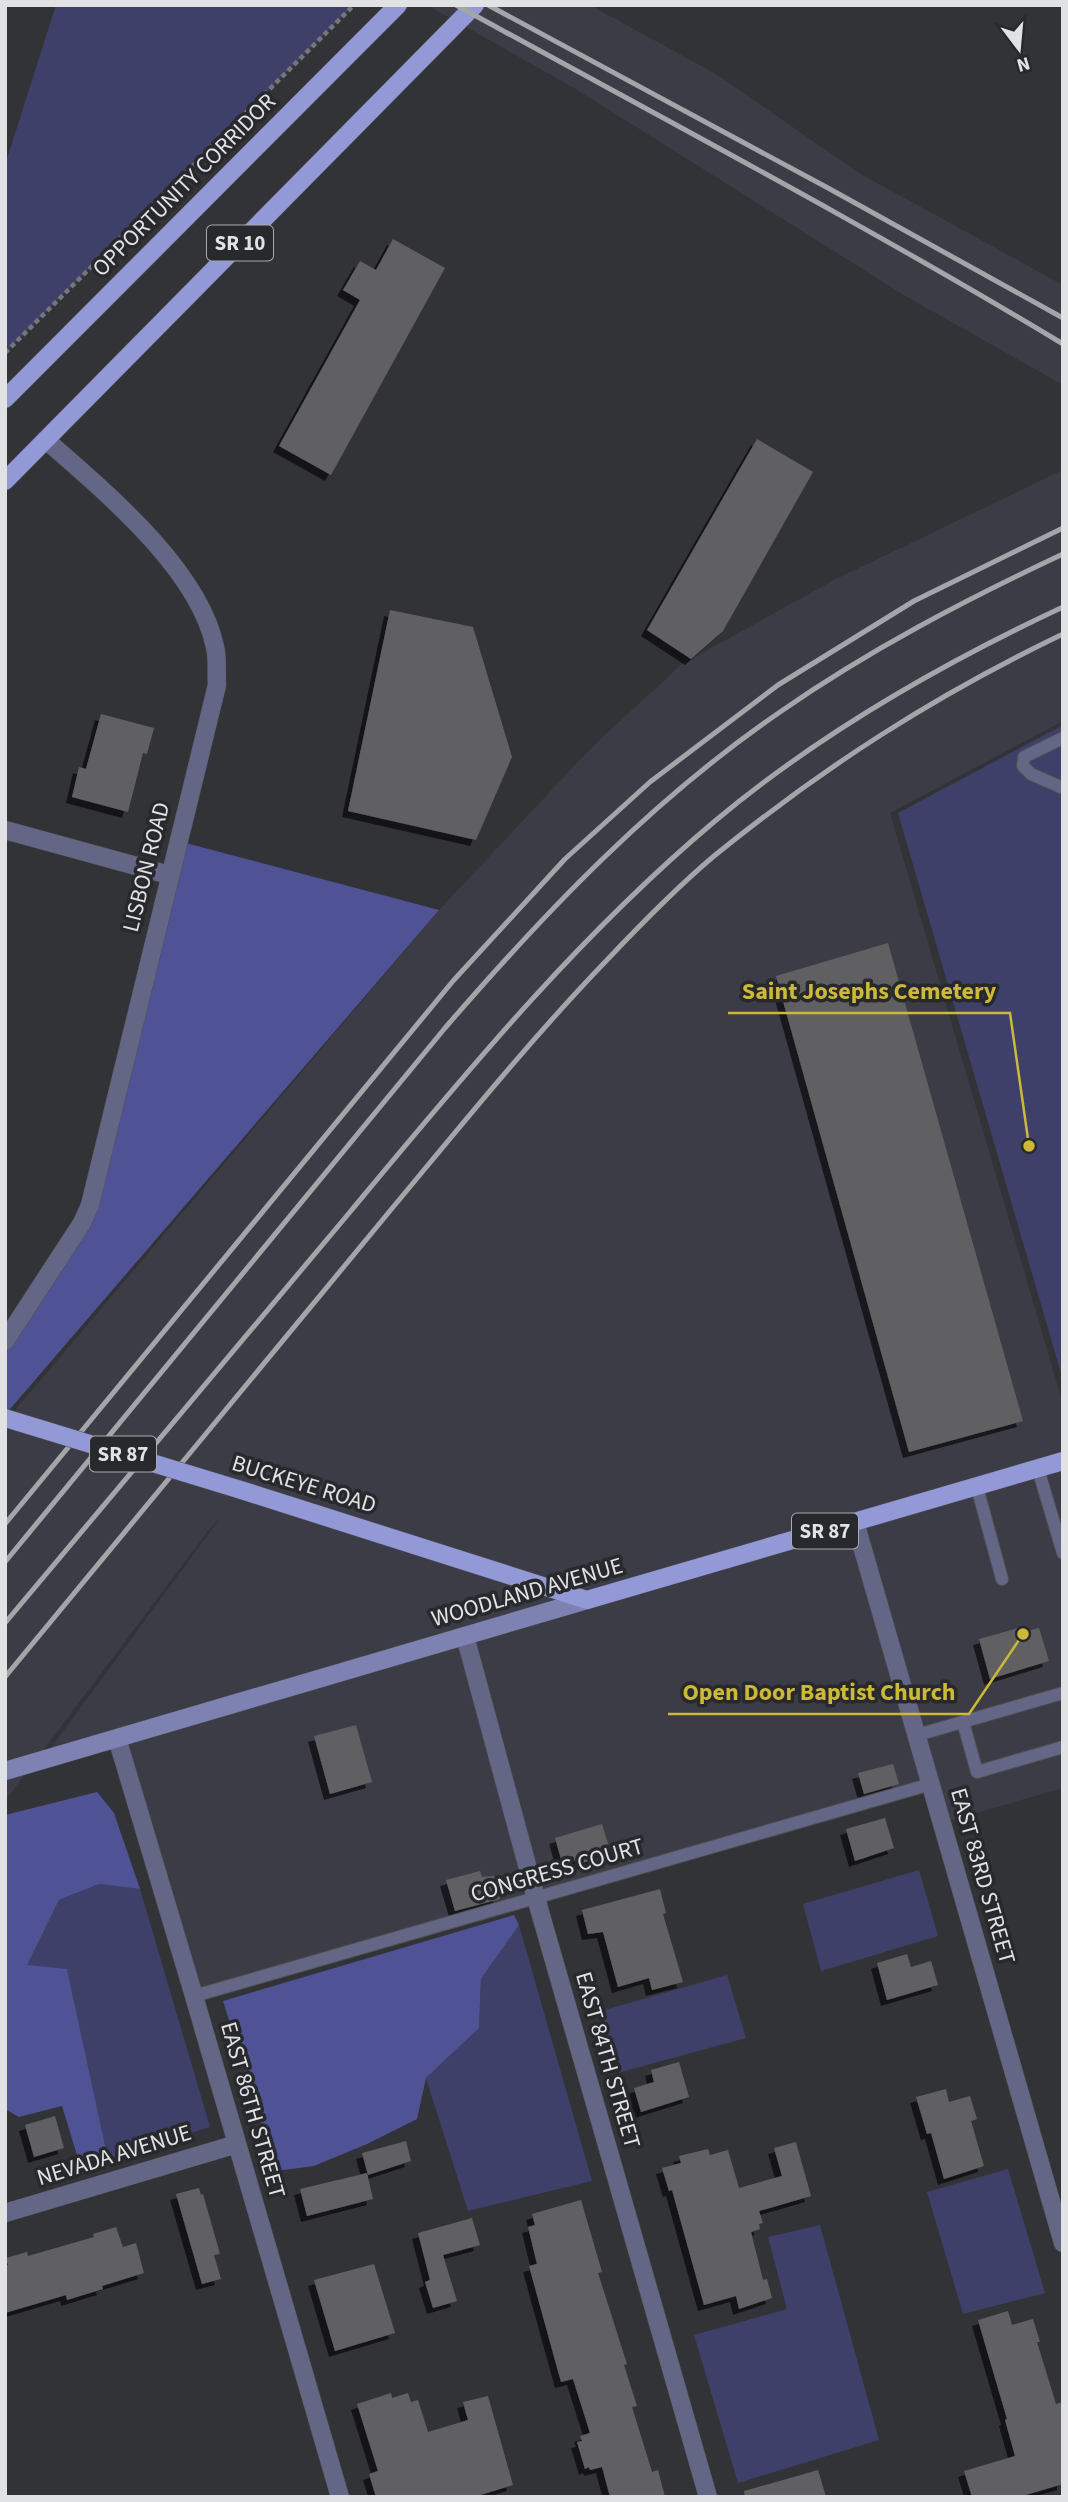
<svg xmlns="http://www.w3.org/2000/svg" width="1068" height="2502" font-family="'Source Sans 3',sans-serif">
  <defs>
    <filter id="shadow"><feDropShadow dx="-6" dy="6" stdDeviation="0" flood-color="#0009"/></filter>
  </defs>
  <rect width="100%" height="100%" fill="#323336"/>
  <g fill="#3b3c46">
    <path d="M 427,5 L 590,5 L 716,74 L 859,173 L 1063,285 L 1063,385 L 907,297 L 574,88 Z"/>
    <path d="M 1063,470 L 1063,721 L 890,813 L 1063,1404 L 1063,1788 L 942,1823 L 931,1785 L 194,1996 L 117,1739 L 42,1760 L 221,1517 L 208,1531 L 5,1801 L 5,1422 L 439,910 L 593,746 L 682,664 L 834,580 Z"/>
  </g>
  <g fill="#3e406a">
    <path d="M 56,5 L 354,5 L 5,353 L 5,165 Z"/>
    <path d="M 1063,725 L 1063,1380 L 898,813 Z"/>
    <path d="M 919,1870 L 938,1936 L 821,1971 L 803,1904 Z"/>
    <path d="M 99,1884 L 140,1889 L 210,2127 L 108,2159 L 67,1969 L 26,1966 L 59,1900 Z"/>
    <path d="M 519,1925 L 592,2181 L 468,2211 L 426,2078 L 479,2028 L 481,1979 Z"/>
    <path d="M 727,1975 L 746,2038 L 621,2072 L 601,2011 Z"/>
    <path d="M 1008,2169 L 1045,2293 L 963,2314 L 927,2192 Z"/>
    <path d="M 820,2225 L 879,2440 L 738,2483 L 694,2335 L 787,2309 L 768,2237 Z"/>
  </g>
  <g fill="#505296">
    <path d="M 178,841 L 439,910 L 5,1415 L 5,1341 L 82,1223 Z"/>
    <path d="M 97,1792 L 114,1813 L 140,1889 L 99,1884 L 59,1900 L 27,1965 L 67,1969 L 108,2159 L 80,2165 L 62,2106 L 19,2117 L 5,2109 L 5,1815 Z"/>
    <path d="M 514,1915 L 519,1925 L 481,1979 L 479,2028 L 426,2078 L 417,2119 L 367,2144 L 314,2166 L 276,2171 L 223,2001 Z"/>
  </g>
  <g fill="#606064" filter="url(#shadow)">
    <path d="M 393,239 L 445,268 L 331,475 L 279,446 L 360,300 L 343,290 L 360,261 L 376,270 Z"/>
    <path d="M 757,439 L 813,472 L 723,631 L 691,659 L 647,630 Z"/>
    <path d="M 390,610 L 473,627 L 512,757 L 476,840 L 348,811 Z"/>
    <path d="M 101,714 L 154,728 L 147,754 L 143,753 L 128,812 L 72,797 L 79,767 L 86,769 Z"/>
    <path d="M 888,943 L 1023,1421 L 909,1452 L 776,976 Z"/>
    <path d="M 1022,1627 L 1023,1632 L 1039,1628 L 1049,1661 L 990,1679 L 979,1639 Z"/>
    <path d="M 356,1725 L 372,1782 L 330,1794 L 314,1736 Z"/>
    <path d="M 893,1764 L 899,1784 L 864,1794 L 858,1773 Z"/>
    <path d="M 885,1818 L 894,1848 L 855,1861 L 846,1829 Z"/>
    <path d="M 602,1824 L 610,1850 L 593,1855 L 595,1859 L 576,1865 L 573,1856 L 561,1859 L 555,1838 Z"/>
    <path d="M 480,1871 L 482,1877 L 494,1876 L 500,1899 L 455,1911 L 446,1880 Z"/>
    <path d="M 660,1889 L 666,1913 L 663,1914 L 683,1982 L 652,1990 L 649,1978 L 618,1987 L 603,1932 L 588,1934 L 582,1910 Z"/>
    <path d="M 907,1954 L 911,1967 L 931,1961 L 938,1985 L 887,2000 L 877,1963 Z"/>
    <path d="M 679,2062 L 689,2097 L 641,2112 L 634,2088 L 654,2082 L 651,2070 Z"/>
    <path d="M 946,2089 L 949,2102 L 970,2096 L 977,2119 L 971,2121 L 984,2166 L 944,2179 L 931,2133 L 927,2134 L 916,2097 Z"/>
    <path d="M 55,2116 L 64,2148 L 34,2157 L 25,2125 Z"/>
    <path d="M 406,2141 L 411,2161 L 368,2175 L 362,2153 Z"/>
    <path d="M 796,2142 L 811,2196 L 759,2211 L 763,2223 L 759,2224 L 760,2229 L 751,2232 L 763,2280 L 767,2279 L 772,2298 L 739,2309 L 736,2296 L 704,2305 L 672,2190 L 669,2191 L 662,2168 L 681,2163 L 679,2156 L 708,2149 L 710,2155 L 728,2150 L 739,2188 L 782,2176 L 774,2148 Z"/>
    <path d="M 367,2173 L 373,2199 L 307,2216 L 300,2189 Z"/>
    <path d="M 199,2188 L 201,2195 L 203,2194 L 220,2254 L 214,2255 L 221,2279 L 202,2284 L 176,2194 Z"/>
    <path d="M 581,2200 L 602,2272 L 598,2273 L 627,2364 L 624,2365 L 637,2406 L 632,2407 L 652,2472 L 658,2470 L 665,2497 L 610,2497 L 602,2467 L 590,2470 L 589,2467 L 585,2469 L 577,2442 L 582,2441 L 580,2436 L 590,2433 L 573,2379 L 561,2382 L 529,2266 L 537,2264 L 528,2227 L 535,2225 L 532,2214 Z"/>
    <path d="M 472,2218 L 480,2245 L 443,2255 L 457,2301 L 433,2308 L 425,2282 L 430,2280 L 418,2233 Z"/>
    <path d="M 116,2227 L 123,2247 L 136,2243 L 144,2273 L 102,2286 L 103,2289 L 67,2300 L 66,2295 L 5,2313 L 5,2266 L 8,2265 L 6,2258 L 27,2252 L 28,2256 L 94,2237 L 93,2234 Z"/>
    <path d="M 374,2264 L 395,2333 L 335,2351 L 314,2280 Z"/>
    <path d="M 1008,2311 L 1012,2325 L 1033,2319 L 1040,2342 L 1037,2342 L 1056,2404 L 1063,2402 L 1063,2484 L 1019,2497 L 972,2497 L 964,2471 L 1015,2456 L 1005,2420 L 1007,2419 L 978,2320 Z"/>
    <path d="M 391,2393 L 392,2398 L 408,2393 L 411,2402 L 418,2400 L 428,2432 L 468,2420 L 463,2402 L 488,2396 L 513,2485 L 474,2497 L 376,2497 L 369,2474 L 378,2471 L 357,2404 Z"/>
    <path d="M 818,2470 L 826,2497 L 745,2497 L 744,2491 Z"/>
  </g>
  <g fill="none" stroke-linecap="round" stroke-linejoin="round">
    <g stroke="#4e4f52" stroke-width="14">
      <g id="lane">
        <path d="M 1063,738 L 1024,757 L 1023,766 L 1031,774 L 1063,788"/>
        <path d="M 1038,1469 L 1063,1553"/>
        <path d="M 977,1487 L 1002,1579"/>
        <path d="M 963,1722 L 977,1772 L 1063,1747"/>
        <path d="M 917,1735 L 1063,1693"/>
        <path d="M 194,1996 L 931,1784"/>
      </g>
    </g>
    <g stroke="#4e4f52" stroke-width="19">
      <g id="street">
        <path d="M 5,830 L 169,875"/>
        <path d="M 5,1341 L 82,1223 L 90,1205 L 217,685 C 216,673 218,659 215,647 C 199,569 104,491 46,440"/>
        <path d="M 855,1522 L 1063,2243"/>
        <path d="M 465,1636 L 536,1898 L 708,2497"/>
        <path d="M 117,1738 L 194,1996 L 340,2497"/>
        <path d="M 5,2213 L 237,2144"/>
      </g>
    </g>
    <g stroke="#4e4f52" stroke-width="19">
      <path id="secondary" d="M 5,1771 L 587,1600"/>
    </g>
    <g stroke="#4e4f52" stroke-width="19">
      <g id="primary">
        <path d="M 5,399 L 398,5"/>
        <path d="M 5,481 L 475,5"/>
        <path d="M 241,1490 L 587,1600 L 1063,1461"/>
      </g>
    </g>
    <path stroke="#757679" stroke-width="4.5" stroke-dasharray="5 3.5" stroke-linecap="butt" d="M 5,353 L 354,5"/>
    <use href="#lane" stroke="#646685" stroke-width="12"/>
    <use href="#street" stroke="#646685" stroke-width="18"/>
    <use href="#secondary" stroke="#7e82b3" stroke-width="18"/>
    <use href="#primary" stroke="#9398d7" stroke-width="18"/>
    <g stroke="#a4a5a8" stroke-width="5">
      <path d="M 456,5 C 660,117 864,224 1063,344"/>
      <path d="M 488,5 L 828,188 L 1063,318"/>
      <path d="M 5,1524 L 453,981 L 565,859 L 650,782 L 778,685 L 914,601 L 1063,528"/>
      <path d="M 5,1562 L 445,1028 C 546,911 653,799 780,712 C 869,650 965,600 1063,554"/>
      <path d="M 5,1623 C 120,1486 235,1349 350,1212 C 464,1075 578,936 715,821 C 820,733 939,665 1063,607"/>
      <path d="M 5,1677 C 135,1520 264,1363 394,1206 C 463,1123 531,1039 606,961 C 640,925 676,888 714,856 C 825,766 934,696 1063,634"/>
    </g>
    <g stroke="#4e4f52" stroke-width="19" stroke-linecap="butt">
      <path id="primary-bridge" d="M 5,1418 L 241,1490"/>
    </g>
    <use href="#primary-bridge" stroke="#9398d7" stroke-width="18"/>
  </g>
  <g text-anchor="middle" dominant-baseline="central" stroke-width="7" stroke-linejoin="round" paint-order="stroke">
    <g fill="#28292c" stroke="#aaaaad" stroke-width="2">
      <rect x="207" y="225.5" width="66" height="35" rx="5"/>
      <rect x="90" y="1436.5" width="66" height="35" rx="5"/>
      <rect x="792" y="1513.5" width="66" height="35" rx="5"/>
    </g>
    <g font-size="21" font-weight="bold" fill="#e1e2e4">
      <text x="240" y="243">SR 10</text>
      <text x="123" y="1454">SR 87</text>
      <text x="825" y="1531">SR 87</text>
    </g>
    <g font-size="23" fill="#e1e2e4" stroke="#28292c">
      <text transform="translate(184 185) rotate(-45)">OPPORTUNITY CORRIDOR</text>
      <text transform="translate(146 867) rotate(-76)">LISBON ROAD</text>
      <text transform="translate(304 1484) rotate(17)">BUCKEYE ROAD</text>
      <text transform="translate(527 1592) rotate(-16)">WOODLAND AVENUE</text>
      <text transform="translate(557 1870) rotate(-16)">CONGRESS COURT</text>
      <text transform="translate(983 1876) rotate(74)">EAST 83RD STREET</text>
      <text transform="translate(608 2060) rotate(74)">EAST 84TH STREET</text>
      <text transform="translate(253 2110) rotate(74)">EAST 86TH STREET</text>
      <text transform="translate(114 2155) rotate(-17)">NEVADA AVENUE</text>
    </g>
  </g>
  <path fill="none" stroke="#ccb938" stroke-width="2.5" d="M1029 1146L1010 1013H728M1023 1634L969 1714H668"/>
  <g fill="#ccb938" stroke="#28292c" stroke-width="2.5">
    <circle cx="1029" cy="1146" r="7"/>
    <circle cx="1023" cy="1634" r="7"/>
  </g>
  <g font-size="24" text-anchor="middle" font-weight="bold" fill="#ccb938" stroke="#28292c" stroke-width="7" stroke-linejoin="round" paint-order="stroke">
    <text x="869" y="999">Saint Josephs Cemetery</text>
    <text x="819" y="1700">Open Door Baptist Church</text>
  </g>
  <rect width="1068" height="2502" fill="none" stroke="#e1e2e4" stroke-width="14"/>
  <g transform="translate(1019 49) rotate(164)" stroke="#28292c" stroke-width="5" paint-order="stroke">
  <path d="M0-5L12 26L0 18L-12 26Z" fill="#e1e2e4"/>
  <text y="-10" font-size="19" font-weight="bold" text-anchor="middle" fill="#e1e2e4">N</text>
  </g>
</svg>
